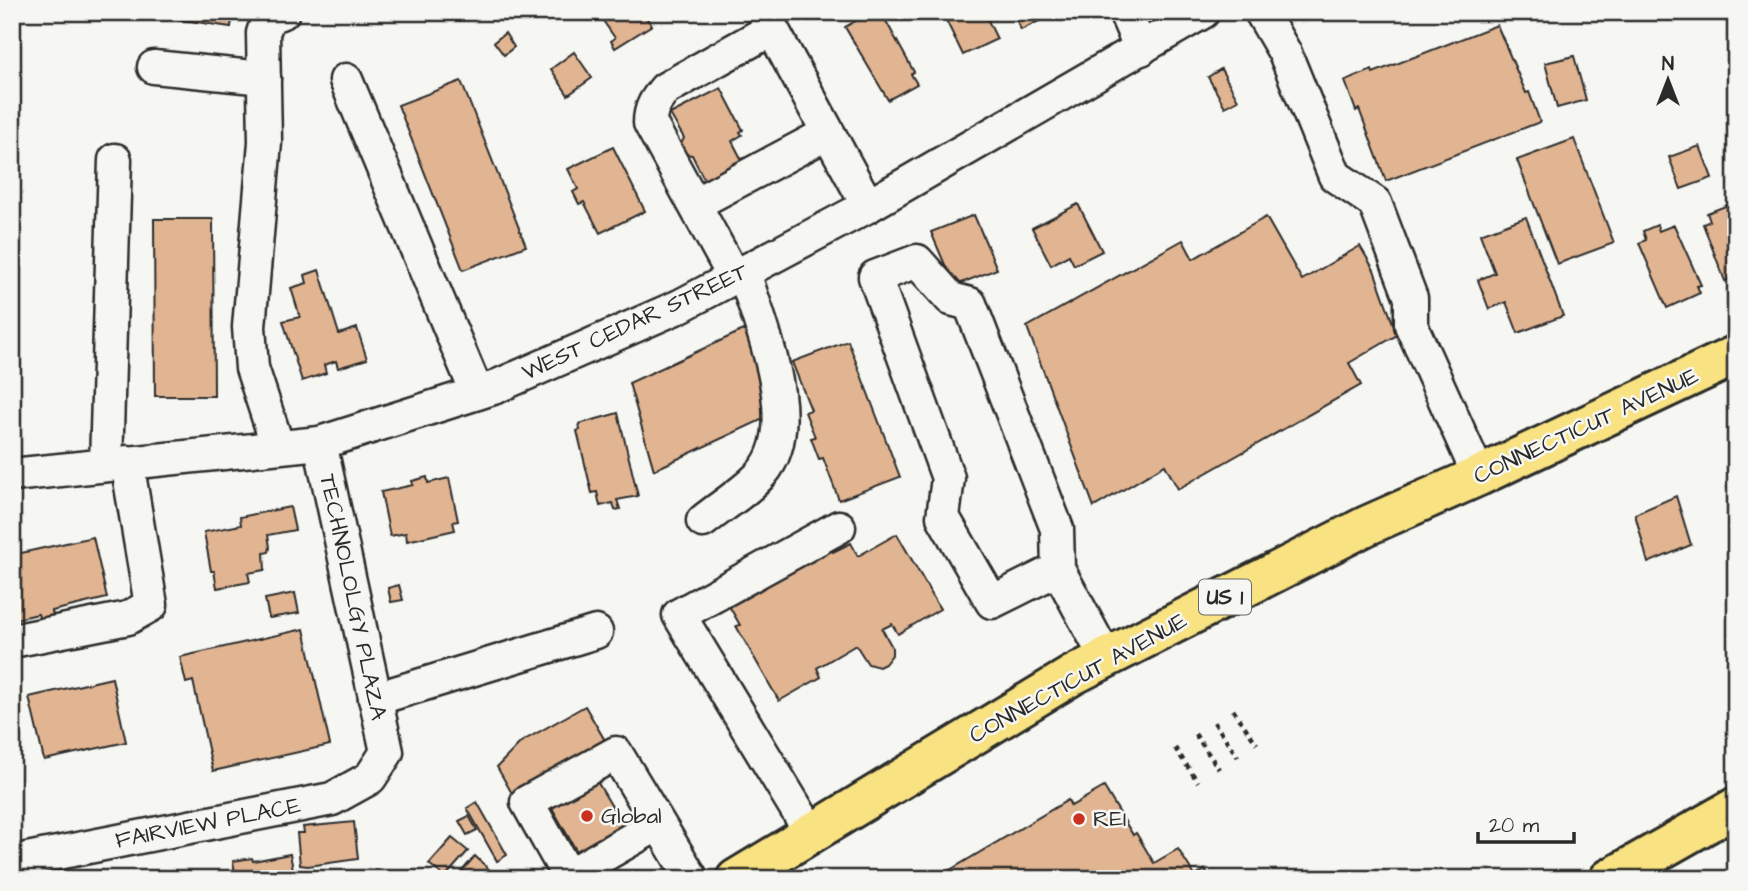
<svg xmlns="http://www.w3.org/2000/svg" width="1748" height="891" font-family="'Architects Daughter',sans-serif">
  <rect width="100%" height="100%" fill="#f6f6f2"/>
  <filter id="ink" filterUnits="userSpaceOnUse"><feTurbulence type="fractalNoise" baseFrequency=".0143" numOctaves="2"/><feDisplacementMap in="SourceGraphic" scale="14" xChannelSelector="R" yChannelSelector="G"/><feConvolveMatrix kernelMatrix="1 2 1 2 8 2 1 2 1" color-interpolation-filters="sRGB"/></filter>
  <g filter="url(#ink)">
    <g fill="#e2b592" stroke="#2b2b2b" stroke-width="2">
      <path d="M 163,12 L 233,12 L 231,27 L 162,17 Z"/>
      <path d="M 597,12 L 658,12 L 647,19 L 652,25 L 615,48 L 611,41 L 615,38 Z"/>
      <path d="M 871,12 L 881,12 L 914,72 L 911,74 L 917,84 L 888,100 L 845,27 Z"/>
      <path d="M 942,12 L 984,12 L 997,39 L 963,55 Z"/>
      <path d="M 1013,12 L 1057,12 L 1021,30 Z"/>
      <path d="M 1497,25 L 1526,93 L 1529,92 L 1540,122 L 1386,181 L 1359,109 L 1356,111 L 1345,81 L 1372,70 L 1373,73 Z"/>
      <path d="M 505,33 L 514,47 L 504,55 L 494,42 Z"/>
      <path d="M 574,52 L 592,78 L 568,95 L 551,69 Z"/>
      <path d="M 1574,56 L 1586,100 L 1557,108 L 1545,63 Z"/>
      <path d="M 1221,69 L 1238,100 L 1225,107 L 1208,77 Z"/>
      <path d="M 461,81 L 526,246 L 463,270 L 398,105 Z"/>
      <path d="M 721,88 L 743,130 L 740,132 L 742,135 L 732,141 L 745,166 L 705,181 L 692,155 L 684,154 L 680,146 L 684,138 L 670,114 Z"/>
      <path d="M 1574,139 L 1614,243 L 1557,264 L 1517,160 Z"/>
      <path d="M 1700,146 L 1712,178 L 1681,189 L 1669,157 Z"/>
      <path d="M 613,147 L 645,211 L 600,233 L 584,202 L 579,204 L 573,192 L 578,189 L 568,169 Z"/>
      <path d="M 1736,202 L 1736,277 L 1725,281 L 1703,224 L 1710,221 L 1707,213 Z"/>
      <path d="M 1078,204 L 1102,251 L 1074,265 L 1069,255 L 1051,265 L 1032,228 Z"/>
      <path d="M 974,215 L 997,269 L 954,286 L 931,232 Z"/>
      <path d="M 1266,217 L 1302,280 L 1360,246 L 1374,270 L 1397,335 L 1349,363 L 1361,385 L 1178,489 L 1165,465 L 1094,507 L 1027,327 L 1183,240 L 1193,259 Z"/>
      <path d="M 1526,217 L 1563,316 L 1518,333 L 1506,302 L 1489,309 L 1478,280 L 1495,273 L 1480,234 Z"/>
      <path d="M 154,219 L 213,219 L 214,396 L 155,396 Z"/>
      <path d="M 1657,225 L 1659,231 L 1674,225 L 1701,285 L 1697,286 L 1700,293 L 1667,308 L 1639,243 L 1646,240 L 1643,231 Z"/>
      <path d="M 319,270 L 339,334 L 357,328 L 367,359 L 338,368 L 336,361 L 324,365 L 326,373 L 302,381 L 283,321 L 300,317 L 291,288 L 307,283 L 305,275 Z"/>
      <path d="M 748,328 L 772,415 L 654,470 L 629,383 Z"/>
      <path d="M 848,341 L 900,477 L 839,500 L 823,458 L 819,459 L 811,438 L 815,437 L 805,412 L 811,410 L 792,362 Z"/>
      <path d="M 618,413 L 638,496 L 617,500 L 620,509 L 615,510 L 613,503 L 600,506 L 597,492 L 592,493 L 577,431 L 580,430 L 579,424 Z"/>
      <path d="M 427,477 L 428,483 L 449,478 L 458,521 L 453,522 L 455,530 L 407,541 L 406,533 L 390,536 L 381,492 L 413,485 L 412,481 Z"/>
      <path d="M 1676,496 L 1691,545 L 1648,563 L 1635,514 Z"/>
      <path d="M 290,507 L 295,530 L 268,535 L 270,547 L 269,552 L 264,553 L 265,570 L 248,573 L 250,582 L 217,588 L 214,571 L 211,571 L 204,532 L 241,525 L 240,517 Z"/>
      <path d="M 897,534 L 940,609 L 898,634 L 892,624 L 882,629 L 892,647 L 892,655 L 885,664 L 879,667 L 868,664 L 856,645 L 817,668 L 821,677 L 779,701 L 736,626 L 740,625 L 728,604 L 829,546 L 833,552 L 851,543 L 858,556 Z"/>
      <path d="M 93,537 L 107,598 L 52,611 L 53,616 L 40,619 L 38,614 L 12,620 L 12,555 Z"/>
      <path d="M 399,585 L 403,600 L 391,602 L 388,588 Z"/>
      <path d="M 295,593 L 299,613 L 269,618 L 265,599 Z"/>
      <path d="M 304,629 L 330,745 L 213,771 L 193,681 L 186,683 L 180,657 Z"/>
      <path d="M 112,678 L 126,742 L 44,760 L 29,697 Z"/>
      <path d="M 585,706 L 607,744 L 514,797 L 497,767 L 521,742 Z"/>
      <path d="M 592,773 L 627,832 L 581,859 L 547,799 Z"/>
      <path d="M 1104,787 L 1133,835 L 1136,833 L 1154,863 L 1178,849 L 1195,876 L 1205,870 L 1210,879 L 935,879 L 1068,800 L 1071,806 Z"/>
      <path d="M 477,802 L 507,855 L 497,861 L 467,808 Z"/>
      <path d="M 469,816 L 477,830 L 467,835 L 459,821 Z"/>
      <path d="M 354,822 L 358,859 L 308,866 L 300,865 L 297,833 L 304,833 L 303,827 Z"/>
      <path d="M 452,838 L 468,851 L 445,877 L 429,864 Z"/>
      <path d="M 290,854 L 295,879 L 236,879 L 233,861 L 252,858 L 253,861 Z"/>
      <path d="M 475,856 L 495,875 L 492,879 L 455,879 Z"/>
    </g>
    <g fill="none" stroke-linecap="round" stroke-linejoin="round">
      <g stroke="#2b2b2b" stroke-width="37">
        <g id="minor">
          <path d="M 763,12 L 868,206"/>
          <path d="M 1125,12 L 1141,49"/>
          <path d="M 1261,12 L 1285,53 L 1335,176 L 1375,203 L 1411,298 L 1411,325 L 1479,476"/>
          <path d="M 154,67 L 264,78"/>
          <path d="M 346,80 L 477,393"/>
          <path d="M 695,204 L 828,133"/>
          <path d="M 734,277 L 650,123 C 650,108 656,100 665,89 L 772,29"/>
          <path d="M 278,447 L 252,368 L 249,327 L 265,142 L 263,33 L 269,17 L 283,12"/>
          <path d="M 106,465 L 115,160"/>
          <path d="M 12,475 L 320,443 L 493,388 L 680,306 L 868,206 L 1203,12"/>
          <path d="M 703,521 C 720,507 749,489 762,473 C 804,425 760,326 744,272"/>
          <path d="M 1058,569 L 992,602 L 943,517 L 948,478 L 875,277 L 917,261 L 951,299 L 970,304 L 1057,529 L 1058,569 L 1106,658"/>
          <path d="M 12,641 L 128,618 L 151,605 L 127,462"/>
          <path d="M 375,699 L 596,632"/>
          <path d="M 811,833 L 679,615 L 839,527"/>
          <path d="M 12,862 L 332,799 L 370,778 L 387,752 L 320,443"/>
          <path d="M 568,876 L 658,824"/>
          <path d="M 570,879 L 527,802 L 616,753 L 692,879"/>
        </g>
      </g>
      <g stroke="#2b2b2b" stroke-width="44">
        <path id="major" d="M 736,879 L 1073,675 L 1366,526 L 1479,476 L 1736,355"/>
      </g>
      <g stroke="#2b2b2b" stroke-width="44">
        <path id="highway" d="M 1609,879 L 1736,807"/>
      </g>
      <g stroke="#2b2b2b" stroke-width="4.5" stroke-dasharray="5 5" stroke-linecap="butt">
        <path d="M 1233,710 L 1257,744"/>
        <path d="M 1214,722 L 1238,757"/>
        <path d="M 1195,734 L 1219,769"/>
        <path d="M 1175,748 L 1198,782"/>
      </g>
      <use href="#minor" stroke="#f6f6f2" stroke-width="32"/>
      <use href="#major" stroke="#f8e281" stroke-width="38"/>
      <use href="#highway" stroke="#f8e281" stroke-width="38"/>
    </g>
  </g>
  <g fill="#c8321e" stroke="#f6f6f2" stroke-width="2.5">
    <circle cx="587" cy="816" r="7"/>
    <circle cx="1079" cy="819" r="7"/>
  </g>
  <g text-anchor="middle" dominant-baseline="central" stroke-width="5" stroke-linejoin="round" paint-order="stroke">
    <rect fill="#f6f6f2" stroke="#686867" stroke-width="2" x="1199" y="579.5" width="52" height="35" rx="5"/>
    <g font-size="21" font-weight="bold" fill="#2b2b2b">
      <text x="1225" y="597">US 1</text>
    </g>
    <g font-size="23" fill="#2b2b2b" stroke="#f6f6f2">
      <text transform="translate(635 322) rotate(-25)">WEST CEDAR STREET</text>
      <text transform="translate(1586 426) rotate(-25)">CONNECTICUT AVENUE</text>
      <text transform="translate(353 597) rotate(78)">TECHNOLOLGY PLAZA</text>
      <text transform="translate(1078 678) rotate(-29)">CONNECTICUT AVENUE</text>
      <text transform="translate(208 823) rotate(-11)">FAIRVIEW PLACE</text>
    </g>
    <g font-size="23" fill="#2b2b2b" stroke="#f6f6f2" text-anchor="start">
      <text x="601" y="816">Global</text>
      <text x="1093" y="819">REI</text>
    </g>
  </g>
  <rect width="1748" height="891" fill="none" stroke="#f6f6f2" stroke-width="42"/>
  <rect x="21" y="21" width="1706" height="849" fill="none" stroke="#2b2b2b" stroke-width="2.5" filter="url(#ink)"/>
  <g transform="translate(1668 80)" stroke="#f6f6f2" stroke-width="5" paint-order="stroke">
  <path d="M0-5L12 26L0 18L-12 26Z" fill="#2b2b2b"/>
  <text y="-10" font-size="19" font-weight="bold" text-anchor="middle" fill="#2b2b2b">N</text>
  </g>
  <path d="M1478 832v10h96v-10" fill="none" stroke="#2b2b2b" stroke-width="3.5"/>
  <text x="1489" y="832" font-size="21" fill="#2b2b2b" stroke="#f6f6f2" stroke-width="5" paint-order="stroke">20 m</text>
</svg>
